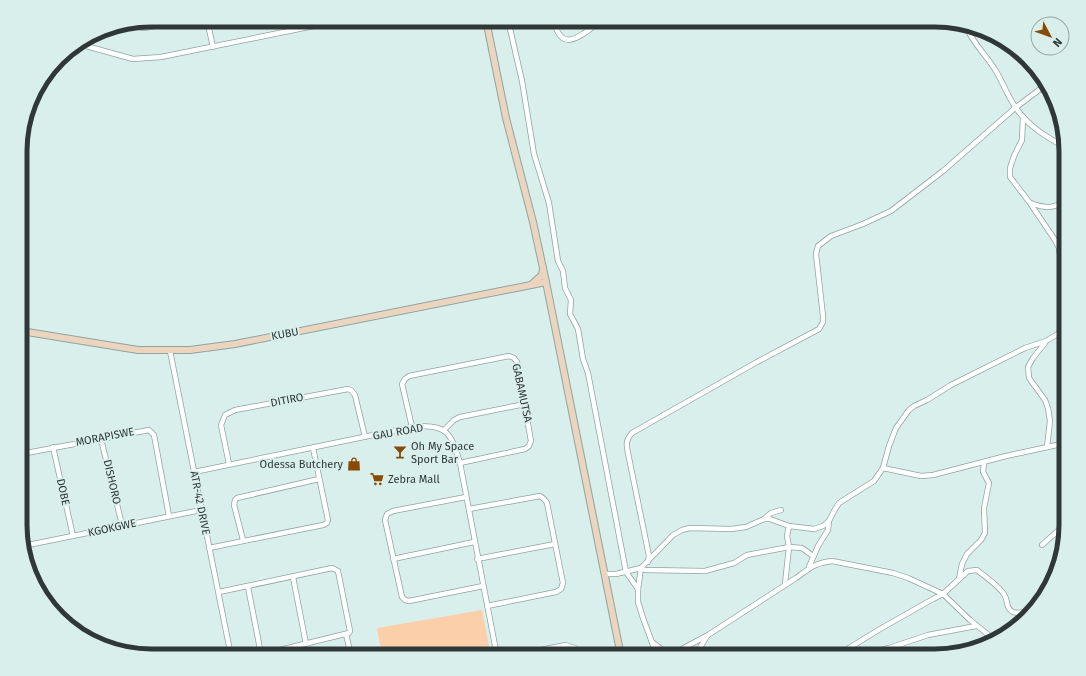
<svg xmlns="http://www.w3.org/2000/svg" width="1086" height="676" font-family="'Fira Sans',sans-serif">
  <rect width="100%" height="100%" fill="#d9efec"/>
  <path fill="#fccfab" d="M 482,610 L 491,656 L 470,656 L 461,653 L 436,656 L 382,656 L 377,628 Z"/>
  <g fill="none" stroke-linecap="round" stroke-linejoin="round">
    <g stroke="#8fa4a1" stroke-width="6">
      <g id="minor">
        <path d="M 207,20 L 213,47"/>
        <path d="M 508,20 L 522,81 L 534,154 L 549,203 L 558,261 L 563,271 L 565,288 L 571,300 L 570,314 L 578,329 L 583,359 L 588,373 L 626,572 L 638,589"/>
        <path d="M 554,20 C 561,57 584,33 602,20"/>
        <path d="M 125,25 L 144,28 L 190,20"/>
        <path d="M 965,25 C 972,42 986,55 996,71 C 1003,83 1008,97 1016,108 C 1029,127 1047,137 1066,148"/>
        <path d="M 79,44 L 133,59 L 161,57 L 343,20"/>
        <path d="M 85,45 L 87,39"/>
        <path d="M 1023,117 L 1022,140 L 1014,156 L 1010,168 L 1010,177 L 1030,203 L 1055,240 L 1059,248 L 1066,302"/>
        <path d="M 1031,203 C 1046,209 1051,208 1066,202"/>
        <path d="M 1062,243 L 1066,249"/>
        <path d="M 1057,244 L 1066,242"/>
        <path d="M 1045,343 L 1033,358 L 1028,367 L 1029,378 L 1045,400 L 1048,408 L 1050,421 L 1047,447"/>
        <path d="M 170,351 L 231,656"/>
        <path d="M 412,427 L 402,384 L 405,379 L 409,376 L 509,356 L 514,358 L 517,362 L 531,441 L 529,446 L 525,449 L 460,463"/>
        <path d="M 444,430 L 454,420 L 460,417 L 525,404"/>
        <path d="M 101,439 L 122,525"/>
        <path d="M 53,447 L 73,536"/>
        <path d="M 21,454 L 149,430 L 154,435 L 169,516"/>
        <path d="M 229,464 L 221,425 L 225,415 L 235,410 L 348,389 L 351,390 L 355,395 L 365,437"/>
        <path d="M 883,468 L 921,476 L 933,475 L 1006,456 L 1066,443"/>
        <path d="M 194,472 L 412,427 C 446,423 451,432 460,463 L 497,656"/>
        <path d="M 466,497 L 393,511 L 387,514 L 385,520 L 402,597 L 405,600 L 409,601 L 483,586"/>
        <path d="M 469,509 L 540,496 L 544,499 L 547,503 L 563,583 L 561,589 L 556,592 L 487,606"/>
        <path d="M 764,519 L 771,513 L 781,510"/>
        <path d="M 21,532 L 24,546"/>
        <path d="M 243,540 L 234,505 L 235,500 L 237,498 L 319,479"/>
        <path d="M 1042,545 L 1062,527 L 1066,521"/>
        <path d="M 23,546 L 201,510"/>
        <path d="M 209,548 L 323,525 L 327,523 L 328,520 L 313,448"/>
        <path d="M 393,559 L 474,542"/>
        <path d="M 477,559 L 555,544"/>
        <path d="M 648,562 L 649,556 L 629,458 C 627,447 624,442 632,433 L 757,362 L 819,329 L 823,322 L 823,316 L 816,254 L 818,246 L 831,236 L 863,224 L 891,211 L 943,171 L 1015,108 L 1047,84"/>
        <path d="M 809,567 L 818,546 L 828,530 L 829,521"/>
        <path d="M 605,574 L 616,574 L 641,568 L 673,535 L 682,530 L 690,528 L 731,529 L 746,527 L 764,519 L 770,519 L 789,526 L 814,529 L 823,526 L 829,521 L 834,511 L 839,503 L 874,481 L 883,468 L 889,446 L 896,428 L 909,410 L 914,406 L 927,400 L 951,385 L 1025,348 L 1046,341 L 1066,329"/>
        <path d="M 293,577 L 306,644"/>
        <path d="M 959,579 L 962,564 L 967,554 L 981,540 L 985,533 L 984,508 L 989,483 L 983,472 L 984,462"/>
        <path d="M 785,584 L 789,547 L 802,548 L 813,556"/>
        <path d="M 248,587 L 261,654"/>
        <path d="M 219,592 L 332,568 L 338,571 L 350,631 L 349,633 L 255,656"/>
        <path d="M 346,634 L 351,656"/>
        <path d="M 652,642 L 669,655"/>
        <path d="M 512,656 L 565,645 L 575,648 L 578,656"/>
        <path d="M 657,656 L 643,618 L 638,602 L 638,589 L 641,568 L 645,570 L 705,571 L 734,563 L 747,555 L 789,547 L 787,536 L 789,526"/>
        <path d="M 669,656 L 708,635 L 796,578 C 810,568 815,563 832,561 L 893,573 L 908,578 L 943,594 L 968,571 L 977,570 C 984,576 1001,587 1005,596 C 1008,602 1006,609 1013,612 C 1018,614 1025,612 1029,611"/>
        <path d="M 695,656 L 707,636"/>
        <path d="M 836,656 L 880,629 L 933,599 L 943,594 L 970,620 L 995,640"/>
        <path d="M 859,656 L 889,648 L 928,635 L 976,626"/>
      </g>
    </g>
    <g stroke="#8fa4a1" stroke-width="8">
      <g id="secondary">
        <path d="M 486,20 L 506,118 L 533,222 L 546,282 L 621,656"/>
        <path d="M 532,284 L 542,275 L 543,268"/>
        <path d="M 21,331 L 138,350 L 190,350 L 235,344 L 546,282"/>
      </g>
    </g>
    <use href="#minor" stroke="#fff" stroke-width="4.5"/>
    <use href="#secondary" stroke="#ecd5bf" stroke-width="6"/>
  </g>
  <defs>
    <g id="bar-bare" transform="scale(1.08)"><path d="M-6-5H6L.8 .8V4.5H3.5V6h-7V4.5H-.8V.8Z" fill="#874b05" stroke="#d9efec" stroke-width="2.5" paint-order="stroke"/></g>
    <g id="shop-bare" transform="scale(1.08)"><path d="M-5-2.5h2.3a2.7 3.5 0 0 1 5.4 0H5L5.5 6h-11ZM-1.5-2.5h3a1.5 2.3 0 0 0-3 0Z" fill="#874b05" stroke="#d9efec" stroke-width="2.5" paint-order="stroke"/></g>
    <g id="supermarket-bare" transform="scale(1.08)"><path d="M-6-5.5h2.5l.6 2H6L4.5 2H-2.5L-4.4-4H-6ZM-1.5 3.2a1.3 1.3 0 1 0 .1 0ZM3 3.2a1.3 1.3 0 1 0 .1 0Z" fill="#874b05" stroke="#d9efec" stroke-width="2.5" paint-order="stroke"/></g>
  </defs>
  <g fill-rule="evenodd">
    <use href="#bar-bare" x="400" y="452"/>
    <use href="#shop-bare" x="354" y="464"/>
    <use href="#supermarket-bare" x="377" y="479"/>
  </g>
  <g text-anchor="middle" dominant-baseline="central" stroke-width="4" stroke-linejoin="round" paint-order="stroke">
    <g font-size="11" fill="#2f3837" stroke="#d9efec">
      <text transform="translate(285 334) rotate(-11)">KUBU</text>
      <text transform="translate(522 393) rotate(78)">GABAMUTSA</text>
      <text transform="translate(287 400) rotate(-11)">DITIRO</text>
      <text transform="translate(398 432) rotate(-10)">GAU ROAD</text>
      <text transform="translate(105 437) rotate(-11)">MORAPISWE</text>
      <text transform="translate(112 482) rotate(77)">DISHORO</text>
      <text transform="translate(63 492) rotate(78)">DOBE</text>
      <text transform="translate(200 503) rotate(79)">ATR-42 DRIVE</text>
      <text transform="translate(112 528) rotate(-12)">KGOKGWE</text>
    </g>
    <g font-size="11" fill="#2f3837" stroke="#d9efec" text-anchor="start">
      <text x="411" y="446">Oh My Space<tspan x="411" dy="13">Sport Bar</tspan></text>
      <text x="343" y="464" text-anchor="end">Odessa Butchery</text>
      <text x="388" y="479">Zebra Mall</text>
    </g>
  </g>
  <path d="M0 0H1086V676H0ZM151 27H935A124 124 0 0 1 1059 151V525A124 124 0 0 1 935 649H151A124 124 0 0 1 27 525V151A124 124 0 0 1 151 27Z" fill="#d9efec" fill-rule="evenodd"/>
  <path fill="none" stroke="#2f3837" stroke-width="5" d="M151 27H935A124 124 0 0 1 1059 151V525A124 124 0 0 1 935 649H151A124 124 0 0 1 27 525V151A124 124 0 0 1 151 27Z"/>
  <g transform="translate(1050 36) rotate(131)"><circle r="19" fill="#d9efec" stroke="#95a6a4"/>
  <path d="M0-3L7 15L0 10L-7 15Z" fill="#874b05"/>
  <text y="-6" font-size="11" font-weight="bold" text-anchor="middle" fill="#2f3837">N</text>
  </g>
</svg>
